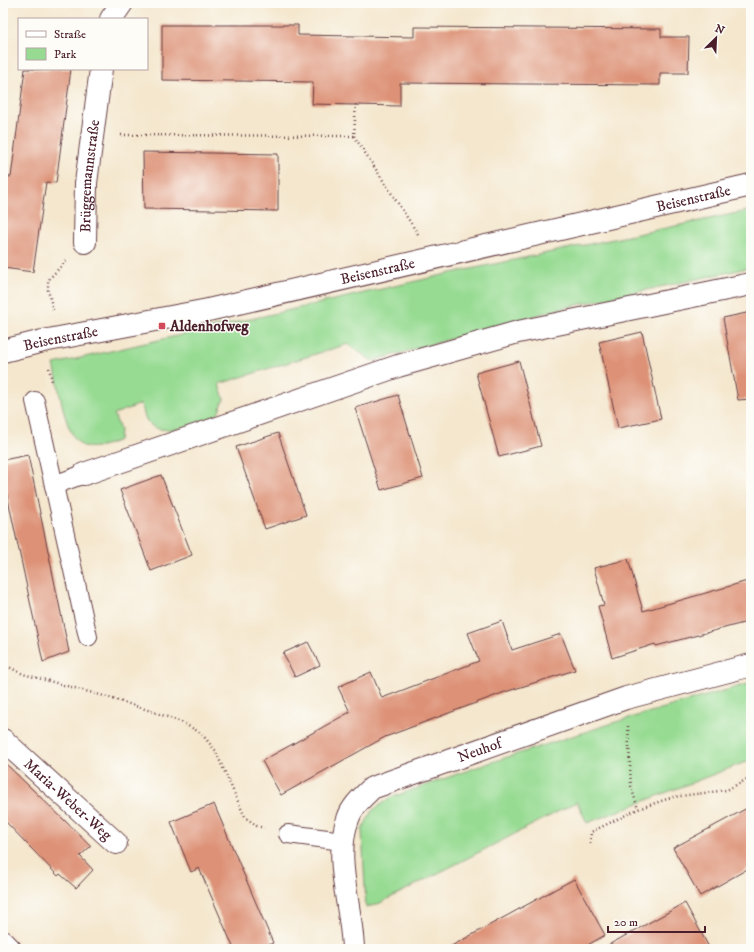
<svg xmlns="http://www.w3.org/2000/svg" width="754" height="952" font-family="'IM FELL DW Pica',serif">
  <rect width="100%" height="100%" fill="#fdfcf7"/>
  <filter id="ink" filterUnits="userSpaceOnUse"><feTurbulence type="fractalNoise" baseFrequency=".025" numOctaves="2"/><feDisplacementMap in="SourceGraphic" scale="8" xChannelSelector="R" yChannelSelector="G"/><feConvolveMatrix kernelMatrix="1 2 1 2 8 2 1 2 1" color-interpolation-filters="sRGB"/></filter>
  <filter id="wash" filterUnits="userSpaceOnUse"><feTurbulence type="fractalNoise" baseFrequency=".012" numOctaves="4" result="noise"/><feDisplacementMap in="SourceGraphic" scale="16" xChannelSelector="R" yChannelSelector="G"/><feGaussianBlur stdDeviation="0.9" result="paint"/><feColorMatrix in="noise" values="0 0 0 0 0 0 0 0 0 0 0 0 0 0 0 0 0 1.4 0 .05"/><feComposite in="paint" operator="in"/></filter>
  <g filter="url(#wash)">
    <rect width="100%" height="100%" fill="#f4e7ce"/>
    <g fill="#97db93" stroke="#707d5f">
      <path d="M 747,211 L 751,213 L 751,266 L 748,268 L 563,308 L 372,361 L 348,344 L 219,384 L 224,399 L 218,414 C 201,421 161,441 147,421 C 144,417 143,409 141,404 L 114,414 L 120,430 L 119,440 C 110,444 96,449 86,447 C 64,441 59,384 54,364 L 447,274 Z"/>
      <path d="M 751,683 L 751,760 L 587,823 L 577,802 L 380,903 L 366,908 L 362,830 L 372,811 L 389,798 L 486,764 L 619,721 Z"/>
    </g>
    <g id="blocks">
      <g fill="#dd9277">
        <path d="M 162,25 L 298,25 L 298,35 L 414,37 L 414,27 L 661,29 L 661,37 L 689,37 L 688,73 L 660,73 L 660,85 L 400,83 L 400,106 L 312,104 L 313,82 L 162,80 Z"/>
        <path d="M 25,69 L 71,69 L 56,183 L 46,182 L 33,272 L 3,268 L 3,176 L 11,177 Z"/>
        <path d="M 143,152 L 278,154 L 278,211 L 144,209 Z"/>
        <path d="M 751,312 L 751,399 L 738,400 L 723,318 Z"/>
        <path d="M 642,332 L 661,419 L 618,428 L 599,342 Z"/>
        <path d="M 519,361 L 541,446 L 499,457 L 476,373 Z"/>
        <path d="M 398,395 L 423,478 L 381,490 L 355,408 Z"/>
        <path d="M 278,433 L 306,515 L 265,529 L 236,447 Z"/>
        <path d="M 28,455 L 69,652 L 43,662 L 3,476 L 3,460 Z"/>
        <path d="M 161,475 L 192,555 L 151,571 L 120,490 Z"/>
        <path d="M 628,559 L 643,611 L 751,580 L 751,621 L 656,646 L 655,644 L 612,658 L 598,606 L 604,605 L 594,568 Z"/>
        <path d="M 502,621 L 512,650 L 561,634 L 575,670 L 505,692 L 385,737 L 281,795 L 262,761 L 350,712 L 338,687 L 371,672 L 382,698 L 479,661 L 468,633 Z"/>
        <path d="M 308,642 L 320,665 L 295,677 L 283,653 Z"/>
        <path d="M 3,761 L 91,846 L 80,856 L 93,870 L 76,888 L 60,874 L 58,876 L 3,819 Z"/>
        <path d="M 214,804 L 273,943 L 258,949 L 234,949 L 199,868 L 191,872 L 171,822 Z"/>
        <path d="M 751,806 L 751,867 L 700,896 L 673,848 Z"/>
        <path d="M 574,879 L 605,935 L 581,949 L 446,949 Z"/>
        <path d="M 685,903 L 710,949 L 601,949 Z"/>
      </g>
    </g>
  </g>
  <g filter="url(#ink)">
    <use href="#blocks" fill-opacity="0" stroke="#643d43" stroke-width="1"/>
    <g fill="none" stroke-linecap="round" stroke-linejoin="round">
      <g stroke="#643d43" stroke-width="20">
        <g id="service">
          <path d="M 35,401 L 88,637"/>
          <path d="M 54,485 L 84,474"/>
          <path d="M 288,834 L 343,841"/>
        </g>
      </g>
      <g stroke="#643d43" stroke-width="24">
        <g id="minor">
          <path d="M 111,19 L 122,3"/>
          <path id="s1" d="M 85,242 L 86,183 L 101,69"/>
          <path id="s2" d="M 3,351 L 43,341 L 208,310 L 751,185"/>
          <path d="M 84,474 L 398,366 L 518,332 L 751,284"/>
          <path id="s3" d="M 3,740 L 116,843"/>
          <path d="M 3,942 L 10,949"/>
          <path id="s4" d="M 353,949 C 352,908 333,858 348,819 C 352,806 363,797 372,788 L 626,698 L 751,665"/>
        </g>
      </g>
      <g stroke="#643d43" stroke-width="2.5" stroke-dasharray="1 3" stroke-linecap="butt">
        <path d="M 121,135 L 354,136 L 356,102"/>
        <path d="M 354,136 L 418,234"/>
        <path d="M 53,310 L 48,290 L 48,280 L 66,261"/>
        <path d="M 49,368 L 52,381"/>
        <path d="M 3,664 L 23,674 L 104,696 L 151,711 L 181,722 L 201,733 L 215,750 L 245,817 L 257,826 L 264,828"/>
        <path d="M 628,726 L 631,786 L 638,809"/>
        <path d="M 590,843 L 591,832 L 638,809 L 673,797 L 727,790 L 751,777"/>
      </g>
      <use href="#service" stroke="#fff" stroke-width="18"/>
      <use href="#minor" stroke="#fff" stroke-width="22"/>
    </g>
  </g>
  <rect fill="#d1495b" stroke="#fdfcf7" stroke-width="1.5" x="158" y="322" width="8" height="8" rx="2"/>
  <g text-anchor="middle" dominant-baseline="central" stroke-width="3" stroke-linejoin="round" paint-order="stroke">
    <g font-size="15" fill="#4a1f2b" stroke="#fdfcf7">
      <text stroke="none"><textPath href="#s1" startOffset="66">Brüggemannstraße</textPath></text>
      <text stroke="none"><textPath href="#s2" startOffset="707">Beisenstraße</textPath></text>
      <text stroke="none"><textPath href="#s2" startOffset="383">Beisenstraße</textPath></text>
      <text stroke="none"><textPath href="#s2" startOffset="59">Beisenstraße</textPath></text>
      <text stroke="none"><textPath href="#s4" startOffset="285">Neuhof</textPath></text>
      <text stroke="none"><textPath href="#s3" startOffset="88">Maria-Weber-Weg</textPath></text>
    </g>
    <g font-size="15" font-weight="bold" fill="#4a1f2b" stroke="#fdfcf7" text-anchor="start">
      <text x="170" y="326">Aldenhofweg</text>
    </g>
  </g>
  <rect width="754" height="952" fill="none" stroke="#fdfcf7" stroke-width="16"/>
  <rect x="18" y="18" width="130" height="52" fill="#fdfcf7" stroke="#b5a4a5"/>
  <rect x="26" y="31" width="20" height="6" fill="#ffffff" stroke="#b5a4a5"/>
  <text x="54" y="38" font-size="12" fill="#4a1f2b">Straße</text>
  <rect x="26" y="48" width="20" height="12" fill="#97db93" stroke="#b5a4a5"/>
  <text x="54" y="58" font-size="12" fill="#4a1f2b">Park</text>
  <g transform="translate(716 38) rotate(24)" stroke="#fdfcf7" stroke-width="3" paint-order="stroke">
  <path d="M0-3L7 15L0 10L-7 15Z" fill="#4a1f2b"/>
  <text y="-6" font-size="11" font-weight="bold" text-anchor="middle" fill="#4a1f2b">N</text>
  </g>
  <path d="M608 926v6h97v-6" fill="none" stroke="#4a1f2b" stroke-width="2"/>
  <text x="614" y="926" font-size="12" fill="#4a1f2b" stroke="#fdfcf7" stroke-width="3" paint-order="stroke">20 m</text>
</svg>
